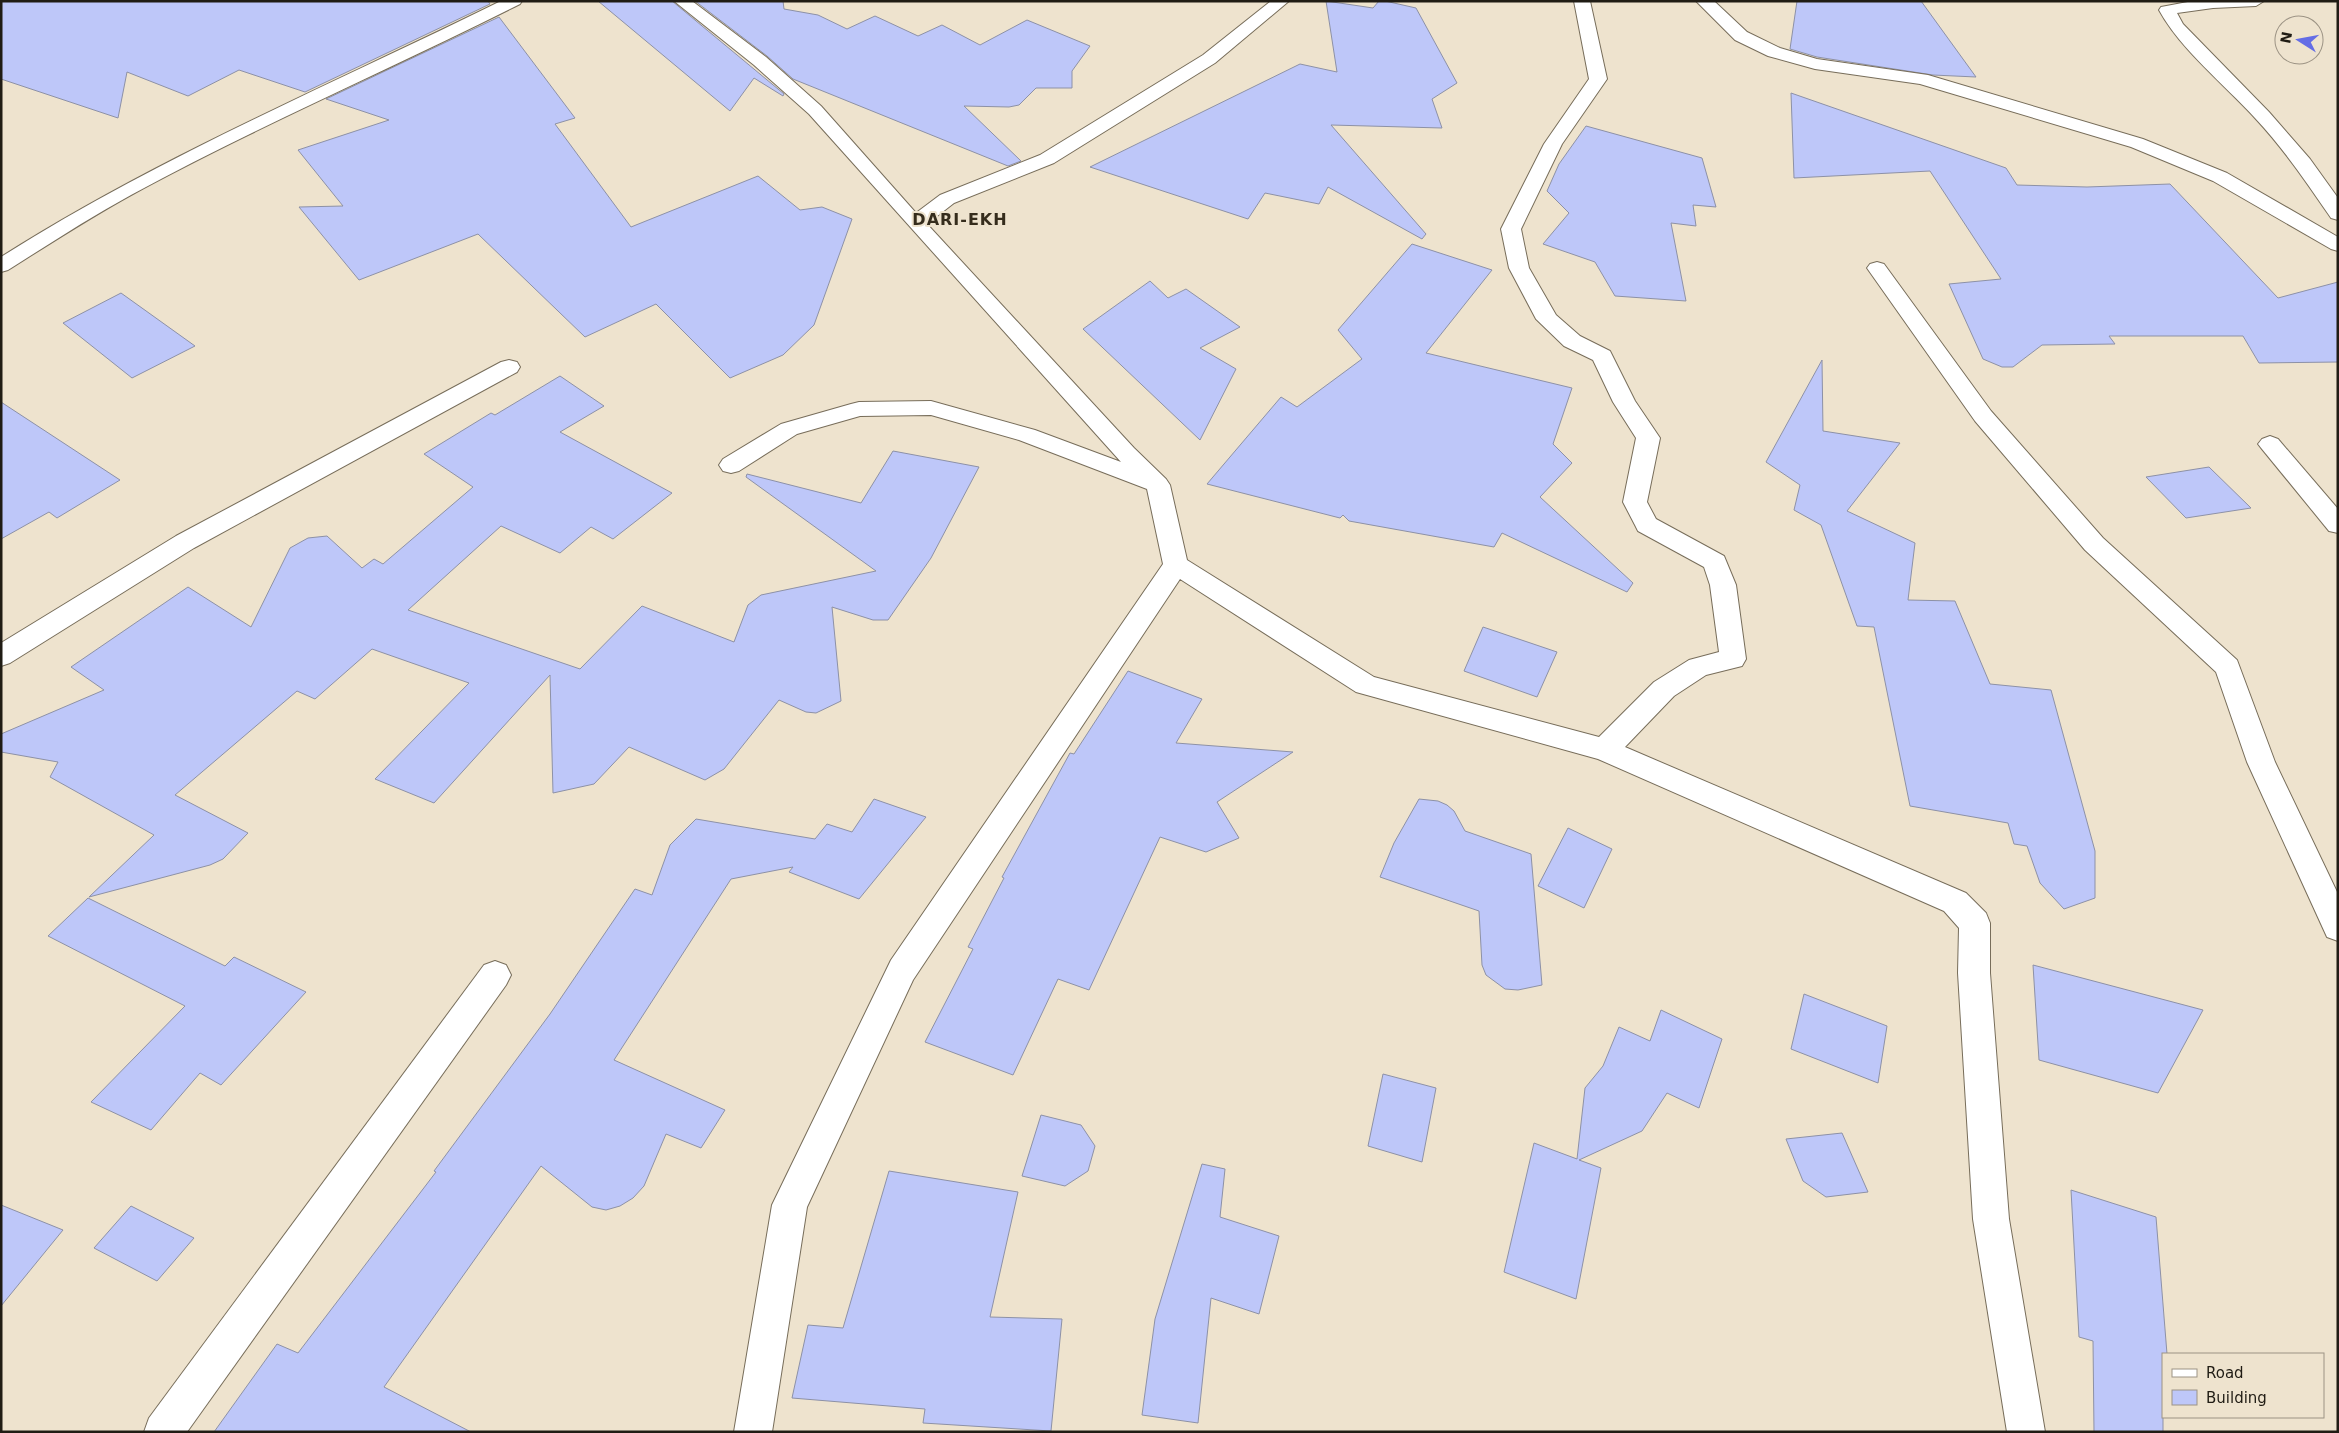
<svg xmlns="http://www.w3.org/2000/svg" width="2339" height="1433" font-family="'DejaVu Sans',sans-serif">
  <rect width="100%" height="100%" fill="#eee3ce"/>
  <g fill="#bec7f9" stroke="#8d91a6">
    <path d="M 1,1 L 488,1 L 490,4 L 305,92 L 239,70 L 188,96 L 127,72 L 118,118 L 1,79 Z"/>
    <path d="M 598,1 L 672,1 L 784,94 L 783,96 L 754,78 L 730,111 Z"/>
    <path d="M 695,1 L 783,1 L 784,9 L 818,15 L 847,29 L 875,16 L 918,36 L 942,25 L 980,45 L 1027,20 L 1090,46 L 1072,71 L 1072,88 L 1036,88 L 1019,105 L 1009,107 L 964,106 L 1021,161 L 1008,166 L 793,79 L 767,56 Z"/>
    <path d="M 1326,1 L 1373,8 L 1379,1 L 1385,1 L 1416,8 L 1457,83 L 1432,99 L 1442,128 L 1331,125 L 1426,234 L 1422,239 L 1328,187 L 1319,204 L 1265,193 L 1248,219 L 1090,167 L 1300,64 L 1337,72 Z"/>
    <path d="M 1797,1 L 1921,1 L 1976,77 L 1933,75 L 1817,57 L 1790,49 Z"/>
    <path d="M 499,17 L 575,118 L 555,124 L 631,227 L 758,176 L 800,210 L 822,207 L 852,219 L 814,325 L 783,355 L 730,378 L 656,304 L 585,337 L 478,234 L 359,280 L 299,207 L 343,206 L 298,150 L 389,120 L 326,99 Z"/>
    <path d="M 1791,93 L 2006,168 L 2017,185 L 2087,187 L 2170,184 L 2278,298 L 2338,282 L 2338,362 L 2259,363 L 2243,336 L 2109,336 L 2115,344 L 2042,345 L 2013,367 L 2002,367 L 1983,359 L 1949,284 L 2001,279 L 1930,171 L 1794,178 Z"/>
    <path d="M 1586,126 L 1702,158 L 1716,207 L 1693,205 L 1696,226 L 1671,223 L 1686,301 L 1615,296 L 1595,262 L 1543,244 L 1569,213 L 1547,191 L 1559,164 Z"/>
    <path d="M 1412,244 L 1492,270 L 1426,353 L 1572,388 L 1553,444 L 1572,463 L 1540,497 L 1633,583 L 1627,592 L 1502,533 L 1494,547 L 1349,521 L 1343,515 L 1340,518 L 1207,484 L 1281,397 L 1297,407 L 1362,359 L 1338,330 Z"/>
    <path d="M 1150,281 L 1168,298 L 1186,289 L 1240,327 L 1200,348 L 1236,369 L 1200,440 L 1083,329 Z"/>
    <path d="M 121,293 L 195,346 L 132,378 L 63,323 Z"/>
    <path d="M 1822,360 L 1823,431 L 1900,443 L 1847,511 L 1915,543 L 1908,600 L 1955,601 L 1990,684 L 2051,690 L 2095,851 L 2095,898 L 2064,909 L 2040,883 L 2027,846 L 2014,844 L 2008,823 L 1910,806 L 1874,627 L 1857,626 L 1821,525 L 1794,510 L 1800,485 L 1766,462 Z"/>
    <path d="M 560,376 L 604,406 L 560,432 L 672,493 L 613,539 L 591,527 L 560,553 L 501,526 L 408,610 L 580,669 L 642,606 L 734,642 L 748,605 L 761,595 L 876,571 L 746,477 L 747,474 L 861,503 L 893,451 L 979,467 L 931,558 L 888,620 L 873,620 L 832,607 L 841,701 L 816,713 L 806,712 L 779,700 L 724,769 L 705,780 L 629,747 L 594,784 L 553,793 L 550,675 L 434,803 L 375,779 L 469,683 L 372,649 L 315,699 L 297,691 L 175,795 L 248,833 L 223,859 L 210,865 L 89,897 L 154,835 L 50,777 L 58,762 L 1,752 L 1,734 L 104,690 L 71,667 L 188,587 L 251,627 L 290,548 L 308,538 L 327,536 L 362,568 L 374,559 L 383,564 L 473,487 L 424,454 L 491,413 L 495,415 Z"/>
    <path d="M 1,402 L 120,480 L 57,518 L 49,512 L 1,539 Z"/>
    <path d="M 2209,467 L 2251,508 L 2186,518 L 2146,477 Z"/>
    <path d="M 1483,627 L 1557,652 L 1537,697 L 1464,671 Z"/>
    <path d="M 1128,671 L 1202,699 L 1176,743 L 1293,752 L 1217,802 L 1239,838 L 1206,852 L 1160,837 L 1089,990 L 1058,979 L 1013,1075 L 925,1042 L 973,949 L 968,947 L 1004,878 L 1002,877 L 1070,753 L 1074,754 Z"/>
    <path d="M 874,799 L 926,817 L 859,899 L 789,872 L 793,867 L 731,879 L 614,1060 L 725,1110 L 701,1148 L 666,1134 L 644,1186 L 633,1198 L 620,1206 L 606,1210 L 592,1207 L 541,1166 L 384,1387 L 471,1432 L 214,1432 L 277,1344 L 298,1353 L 436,1172 L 434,1171 L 550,1014 L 635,889 L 652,895 L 670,845 L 696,819 L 815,839 L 827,824 L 852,832 Z"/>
    <path d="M 1419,799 L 1438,801 L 1447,805 L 1454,811 L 1465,831 L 1531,854 L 1542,985 L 1518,990 L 1505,989 L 1486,975 L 1482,965 L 1479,911 L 1380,877 L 1394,843 Z"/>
    <path d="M 1568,828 L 1612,849 L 1584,908 L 1538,886 Z"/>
    <path d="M 88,898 L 225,966 L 234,957 L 306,992 L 221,1085 L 200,1073 L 151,1130 L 91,1102 L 185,1006 L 48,936 Z"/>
    <path d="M 2033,965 L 2203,1010 L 2158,1093 L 2039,1060 Z"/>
    <path d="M 1804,994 L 1887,1026 L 1878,1083 L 1791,1049 Z"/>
    <path d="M 1661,1010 L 1722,1039 L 1699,1108 L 1667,1093 L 1642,1131 L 1579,1160 L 1601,1168 L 1576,1299 L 1504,1272 L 1534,1143 L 1577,1159 L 1585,1088 L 1603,1066 L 1619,1027 L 1650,1041 Z"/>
    <path d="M 1383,1074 L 1436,1088 L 1422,1162 L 1368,1146 Z"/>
    <path d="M 1041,1115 L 1081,1125 L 1095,1146 L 1088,1171 L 1065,1186 L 1022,1176 Z"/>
    <path d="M 1842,1133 L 1868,1192 L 1826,1197 L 1803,1181 L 1786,1139 Z"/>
    <path d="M 1202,1164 L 1225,1169 L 1220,1217 L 1279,1236 L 1259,1314 L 1211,1298 L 1198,1423 L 1142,1415 L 1155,1319 Z"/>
    <path d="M 889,1171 L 1018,1192 L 990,1317 L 1062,1319 L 1051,1431 L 923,1423 L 925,1409 L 792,1398 L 808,1325 L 843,1328 Z"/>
    <path d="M 2071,1190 L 2156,1217 L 2167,1354 L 2163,1354 L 2163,1432 L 2094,1432 L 2093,1341 L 2079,1337 Z"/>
    <path d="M 1,1205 L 63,1230 L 1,1306 Z"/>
    <path d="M 131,1206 L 194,1238 L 157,1281 L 94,1248 Z"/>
  </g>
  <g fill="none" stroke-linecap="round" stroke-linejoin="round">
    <g stroke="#776d5a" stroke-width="2">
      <g id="minor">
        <path d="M 501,1 L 522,1 L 520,4 C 391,69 258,126 131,195 C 89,218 49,244 8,270 L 1,272 L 1,257 C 160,156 333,84 501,1 Z"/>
        <path d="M 674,1 L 692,1 L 766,57 L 821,106 L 916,213 L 940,195 L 1040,155 L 1203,55 L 1271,1 L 1289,1 L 1215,63 L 1054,163 L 954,203 L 927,224 L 1134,448 L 1166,479 L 1170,485 L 1187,560 L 1374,677 L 1599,737 L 1654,682 L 1689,660 L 1719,652 L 1710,585 L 1704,567 L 1638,531 L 1635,525 L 1623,502 L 1636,438 L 1613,402 L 1593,360 L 1564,346 L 1536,319 L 1509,268 L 1501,229 L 1544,144 L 1589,79 L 1574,1 L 1590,1 L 1607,79 L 1562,144 L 1521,229 L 1529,268 L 1556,315 L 1580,336 L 1610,351 L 1635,401 L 1660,438 L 1647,502 L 1656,519 L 1724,556 L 1736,585 L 1746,659 L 1742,666 L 1706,675 L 1674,696 L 1625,747 L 1966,893 L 1986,913 L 1990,923 L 1990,973 L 2009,1219 L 2045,1432 L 2007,1432 L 1973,1219 L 1958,973 L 1959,928 L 1944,911 L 1598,759 L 1356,692 L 1180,579 L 913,980 L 807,1207 L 772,1432 L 734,1432 L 772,1205 L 891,960 L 1163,564 L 1147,489 L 1019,440 L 931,415 L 860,416 L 797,434 L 739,471 L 731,473 L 723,471 L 719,465 L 723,459 L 781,424 L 851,404 L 859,402 L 931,401 L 1035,430 L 1121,462 L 809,114 L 754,65 Z"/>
        <path d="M 1696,1 L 1714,1 L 1747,32 L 1780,48 L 1817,59 L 1928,75 L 2143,139 L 2227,173 L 2338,237 L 2338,251 L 2331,249 L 2213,181 L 2131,147 L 1920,84 L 1815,69 L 1768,56 L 1735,40 Z"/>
        <path d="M 2193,1 L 2264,1 L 2256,6 L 2213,8 L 2177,13 L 2183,24 L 2269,112 L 2310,159 L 2338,198 L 2338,220 L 2331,218 C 2307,183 2284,149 2255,118 C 2224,84 2181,50 2159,10 L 2161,7 Z"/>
        <path d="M 1877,262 L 1884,264 L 1991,411 L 2103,538 L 2237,660 L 2275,762 L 2338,894 L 2338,941 L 2327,937 L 2247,762 L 2216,672 L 2085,550 L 1975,421 L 1867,268 L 1870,264 Z"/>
        <path d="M 509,360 L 517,362 L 520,367 L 517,372 L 194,548 L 10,663 L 1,666 L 1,643 L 176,536 L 501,362 Z"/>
        <path d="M 2270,436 L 2278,439 L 2338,509 L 2338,533 L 2329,531 L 2262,449 L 2258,444 L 2262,439 Z"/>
        <path d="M 495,961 L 506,965 L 511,975 L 506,985 L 187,1432 L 144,1432 L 149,1418 L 484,965 Z"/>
      </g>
    </g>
    <use href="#minor" fill="#fff" fill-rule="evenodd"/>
  </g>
  <g text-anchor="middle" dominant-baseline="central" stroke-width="4" stroke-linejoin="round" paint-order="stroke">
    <g font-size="16" font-weight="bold" letter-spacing="1" fill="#352c1c" stroke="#eee3ce">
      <text x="960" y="219">DARI-EKH</text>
    </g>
  </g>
  <rect width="2339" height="1433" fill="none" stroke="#201c14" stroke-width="5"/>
  <rect x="2162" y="1353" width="162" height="65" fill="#eee3ce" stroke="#9c9384"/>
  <rect x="2172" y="1369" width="25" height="8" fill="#ffffff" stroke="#9c9384"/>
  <text x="2206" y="1378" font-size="15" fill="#201c14">Road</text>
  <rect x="2172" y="1390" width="25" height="15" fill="#bec7f9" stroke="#9c9384"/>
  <text x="2206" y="1403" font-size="15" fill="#201c14">Building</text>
  <g transform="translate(2299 40) rotate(281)"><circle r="24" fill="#eee3ce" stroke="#9c9384"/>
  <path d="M0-4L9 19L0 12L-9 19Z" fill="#646de5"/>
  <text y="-8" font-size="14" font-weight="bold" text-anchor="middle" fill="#201c14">N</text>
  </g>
</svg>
